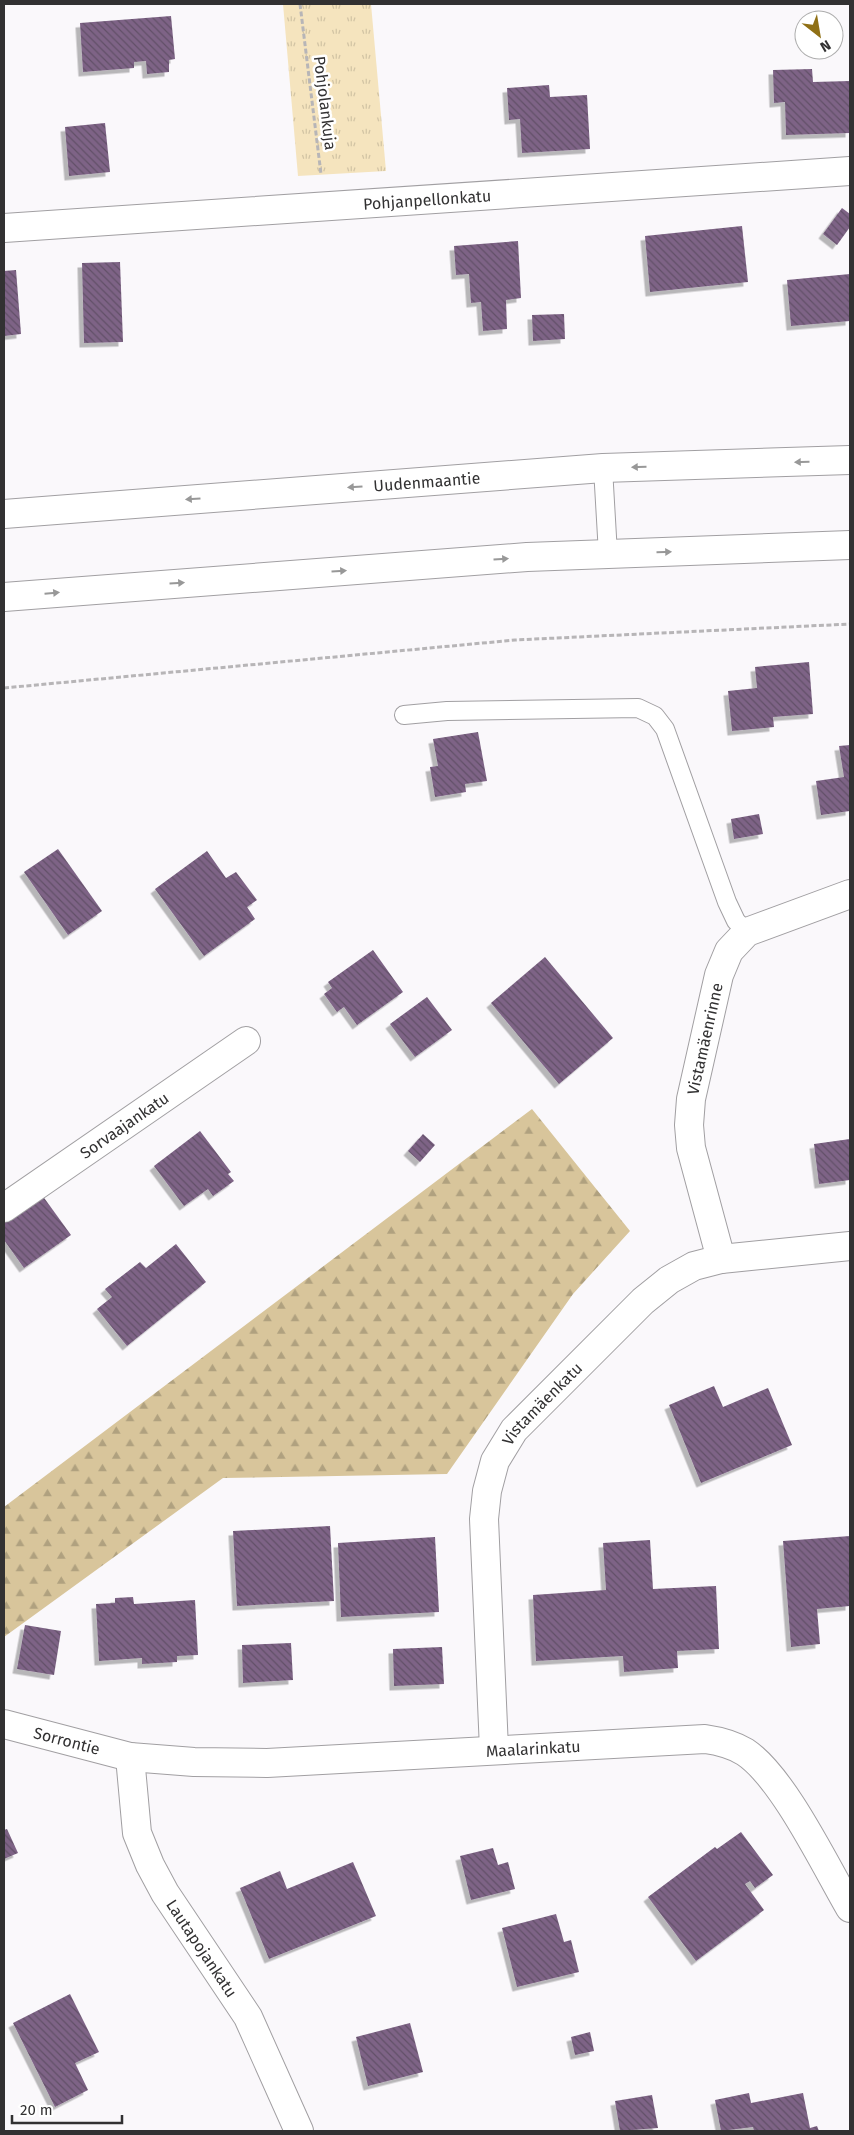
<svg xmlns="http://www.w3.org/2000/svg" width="854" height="2135" font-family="'Fira Sans',sans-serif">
  <defs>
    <pattern id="grass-tufts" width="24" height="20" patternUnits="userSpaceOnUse" patternTransform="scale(1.25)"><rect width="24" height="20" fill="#f5e4be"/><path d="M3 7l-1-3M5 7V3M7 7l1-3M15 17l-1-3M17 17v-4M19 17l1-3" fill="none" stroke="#d2c4a4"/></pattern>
    <pattern id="forest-firs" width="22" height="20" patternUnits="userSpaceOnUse" patternTransform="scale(1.25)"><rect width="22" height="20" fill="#d8c59b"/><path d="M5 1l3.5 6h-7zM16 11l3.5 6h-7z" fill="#b0a17f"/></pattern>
    <pattern id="building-back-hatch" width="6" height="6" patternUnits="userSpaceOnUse" patternTransform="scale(1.25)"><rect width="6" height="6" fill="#7e6486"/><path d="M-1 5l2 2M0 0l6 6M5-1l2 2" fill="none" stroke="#624f68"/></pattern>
    <filter id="shadow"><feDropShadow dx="-4.5" dy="4.5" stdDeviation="0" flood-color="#0004"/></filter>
  </defs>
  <rect width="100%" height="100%" fill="#faf8fb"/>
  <path fill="url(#grass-tufts)" d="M 283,4 L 371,4 L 386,171 L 298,176 Z"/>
  <path fill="url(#forest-firs)" d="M 532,1109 L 630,1231 L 573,1294 L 447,1474 L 223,1478 L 4,1637 L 4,1507 Z"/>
  <g fill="url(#building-back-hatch)" filter="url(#shadow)">
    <path d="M 171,16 L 175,59 L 169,60 L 169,72 L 147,74 L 146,61 L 134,62 L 134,68 L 83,72 L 80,23 Z"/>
    <path d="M 812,69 L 813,82 L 850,81 L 850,133 L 786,135 L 785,102 L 774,103 L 773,70 Z"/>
    <path d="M 549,85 L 550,97 L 587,95 L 590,149 L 522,153 L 520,119 L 509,120 L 507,88 Z"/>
    <path d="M 105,123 L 110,172 L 69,176 L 65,127 Z"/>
    <path d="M 842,208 L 850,214 L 850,227 L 837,245 L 823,234 Z"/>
    <path d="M 742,226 L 748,282 L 650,292 L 645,236 Z"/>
    <path d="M 518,241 L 521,298 L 506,300 L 507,329 L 483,331 L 481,302 L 471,303 L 469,274 L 456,275 L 454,246 Z"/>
    <path d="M 120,262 L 123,342 L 84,343 L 82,263 Z"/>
    <path d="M 16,270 L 21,334 L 4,336 L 4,271 Z"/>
    <path d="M 850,274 L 850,321 L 791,326 L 787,280 Z"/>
    <path d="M 564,314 L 565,339 L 533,341 L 532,315 Z"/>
    <path d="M 809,662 L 813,714 L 773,717 L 774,727 L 732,731 L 728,691 L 757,688 L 755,667 Z"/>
    <path d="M 478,732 L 487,781 L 465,784 L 466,792 L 435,797 L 430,767 L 438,766 L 433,739 Z"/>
    <path d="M 850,745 L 850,811 L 821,815 L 816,781 L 844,777 L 839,746 Z"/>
    <path d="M 759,814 L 763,834 L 734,839 L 731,819 Z"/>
    <path d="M 58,849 L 102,911 L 68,935 L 24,872 Z"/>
    <path d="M 207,851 L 226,878 L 236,872 L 257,900 L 247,907 L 255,919 L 204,956 L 155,889 Z"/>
    <path d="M 373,950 L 403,992 L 357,1025 L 344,1007 L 337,1012 L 324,994 L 332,988 L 328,982 Z"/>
    <path d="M 545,957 L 613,1038 L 559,1084 L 491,1003 Z"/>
    <path d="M 427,997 L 452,1030 L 415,1057 L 390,1024 Z"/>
    <path d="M 200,1131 L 231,1172 L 228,1174 L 234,1181 L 213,1196 L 208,1189 L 184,1206 L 154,1166 Z"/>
    <path d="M 423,1134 L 435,1145 L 420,1162 L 408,1151 Z"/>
    <path d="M 850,1139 L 850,1180 L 819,1184 L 814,1144 Z"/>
    <path d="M 42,1195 L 71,1235 L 24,1268 L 4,1240 L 4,1222 Z"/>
    <path d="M 176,1244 L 206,1282 L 127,1346 L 97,1309 L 112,1297 L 105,1289 L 140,1262 L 146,1268 Z"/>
    <path d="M 714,1386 L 723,1407 L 768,1388 L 792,1445 L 701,1483 L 669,1405 Z"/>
    <path d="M 330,1526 L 334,1601 L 237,1606 L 233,1531 Z"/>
    <path d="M 850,1536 L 850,1606 L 817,1609 L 820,1644 L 791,1647 L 783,1541 Z"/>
    <path d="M 435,1537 L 439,1612 L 341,1617 L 338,1543 Z"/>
    <path d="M 650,1540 L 653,1589 L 716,1586 L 719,1649 L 677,1651 L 678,1668 L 624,1672 L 623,1656 L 536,1661 L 533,1595 L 606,1590 L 603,1543 Z"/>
    <path d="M 133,1597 L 134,1604 L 195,1600 L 198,1655 L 177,1656 L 177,1662 L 142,1664 L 142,1658 L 99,1661 L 96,1604 L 115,1603 L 115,1598 Z"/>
    <path d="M 25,1625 L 61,1631 L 54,1675 L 17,1669 Z"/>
    <path d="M 291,1643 L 293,1680 L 243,1683 L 242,1645 Z"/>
    <path d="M 442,1647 L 444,1684 L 394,1686 L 393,1649 Z"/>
    <path d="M 7,1829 L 18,1853 L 4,1859 L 4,1830 Z"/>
    <path d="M 741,1832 L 773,1875 L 755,1888 L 750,1881 L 745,1884 L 764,1910 L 696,1961 L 648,1897 L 715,1847 L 717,1849 Z"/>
    <path d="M 493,1848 L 498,1865 L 508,1862 L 515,1889 L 471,1900 L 460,1856 Z"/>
    <path d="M 353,1862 L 376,1916 L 269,1959 L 240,1888 L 280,1871 L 287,1889 Z"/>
    <path d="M 556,1914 L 564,1942 L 571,1940 L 579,1972 L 517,1987 L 502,1928 Z"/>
    <path d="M 70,1994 L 99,2052 L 75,2063 L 88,2090 L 55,2107 L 13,2023 Z"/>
    <path d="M 410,2023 L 423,2072 L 368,2086 L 356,2037 Z"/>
    <path d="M 590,2032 L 594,2051 L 575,2055 L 571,2037 Z"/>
    <path d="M 749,2093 L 751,2103 L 803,2093 L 810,2128 L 817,2126 L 819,2131 L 754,2131 L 753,2127 L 721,2131 L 715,2100 Z"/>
    <path d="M 652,2095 L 658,2128 L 620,2131 L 615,2101 Z"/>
  </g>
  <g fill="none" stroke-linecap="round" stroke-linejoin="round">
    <g stroke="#a19fa2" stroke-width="20">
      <g id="lane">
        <path d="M 603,468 L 608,554"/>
        <path d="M 404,715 L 447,711 L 638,708 L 655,716 L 665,729 L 727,902 L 736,921 L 747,932"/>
      </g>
    </g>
    <g stroke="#a19fa2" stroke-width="30">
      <g id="street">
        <path id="s1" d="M 4,228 L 850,171"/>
        <path id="s2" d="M 4,1208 L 246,1041"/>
        <path id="s3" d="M 721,1259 L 691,1148 L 689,1125 L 691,1099 L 719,975 L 729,951 L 747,932 L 850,894"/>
        <path id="s4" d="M 4,1724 L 130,1757 L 194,1762 L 267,1763 L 705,1739 C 719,1741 732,1744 745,1752 C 783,1777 826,1867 850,1908"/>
        <path id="s5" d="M 494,1749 L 484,1519 L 487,1491 L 495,1461 L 514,1430 L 643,1301 L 669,1280 L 694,1266 L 721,1259 L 850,1246"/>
        <path id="s6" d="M 130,1757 L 137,1833 L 150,1865 L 165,1893 L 248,2017 L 299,2131"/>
      </g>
    </g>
    <g stroke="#a19fa2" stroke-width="30">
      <g id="secondary">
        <path id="s7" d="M 4,514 L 603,468 L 850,460"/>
        <path d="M 4,597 L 527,557 L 850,545"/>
      </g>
    </g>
    <g stroke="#b7b5b7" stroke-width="3" stroke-dasharray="5 2.5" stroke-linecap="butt">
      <path d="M 300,4 L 321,174"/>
      <path d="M 4,688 L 515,640 L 850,624"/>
    </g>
    <use href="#lane" stroke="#fff" stroke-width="18"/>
    <use href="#street" stroke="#fff" stroke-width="28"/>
    <use href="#secondary" stroke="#fff" stroke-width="28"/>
  </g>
  <defs><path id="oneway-solid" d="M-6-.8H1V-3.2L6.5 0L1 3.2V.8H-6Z" transform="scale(1.25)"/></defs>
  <g fill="#989898">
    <use href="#oneway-solid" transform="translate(802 462) rotate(178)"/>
    <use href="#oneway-solid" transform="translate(639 467) rotate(178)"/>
    <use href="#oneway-solid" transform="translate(355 487) rotate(176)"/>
    <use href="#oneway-solid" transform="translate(193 499) rotate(176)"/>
    <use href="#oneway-solid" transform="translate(664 552) rotate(-2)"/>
    <use href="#oneway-solid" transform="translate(501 559) rotate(-4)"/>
    <use href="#oneway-solid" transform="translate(339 571) rotate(-4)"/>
    <use href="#oneway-solid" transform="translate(177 583) rotate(-4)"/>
    <use href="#oneway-solid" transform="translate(52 593) rotate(-5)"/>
  </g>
  <g text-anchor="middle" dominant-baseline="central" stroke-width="5" stroke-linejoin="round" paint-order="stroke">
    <g font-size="16" fill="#323132" stroke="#fff">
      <text transform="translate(325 103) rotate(83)">Pohjolankuja</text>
      <text stroke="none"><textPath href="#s1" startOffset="424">Pohjanpellonkatu</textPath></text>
      <text stroke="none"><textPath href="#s7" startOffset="424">Uudenmaantie</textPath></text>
      <text stroke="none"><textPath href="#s3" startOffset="226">Vistamäenrinne</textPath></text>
      <text stroke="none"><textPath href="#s2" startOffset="146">Sorvaajankatu</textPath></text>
      <text stroke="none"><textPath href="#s5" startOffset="364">Vistamäenkatu</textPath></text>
      <text stroke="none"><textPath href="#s4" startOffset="65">Sorrontie</textPath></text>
      <text stroke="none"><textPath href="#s4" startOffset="534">Maalarinkatu</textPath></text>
      <text stroke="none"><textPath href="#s6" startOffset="209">Lautapojankatu</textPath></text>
    </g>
  </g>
  <rect width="854" height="2135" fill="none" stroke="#323132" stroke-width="10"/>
  <g transform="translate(819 35) rotate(149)"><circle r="24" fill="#ffffff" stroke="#adadad"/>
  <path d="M0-4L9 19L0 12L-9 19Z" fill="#907015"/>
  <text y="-8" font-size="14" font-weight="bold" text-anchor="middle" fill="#323132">N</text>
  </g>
  <path d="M12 2115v8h110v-8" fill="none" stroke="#323132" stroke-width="2.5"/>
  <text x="20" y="2115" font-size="15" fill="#323132" stroke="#ffffff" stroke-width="4" paint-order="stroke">20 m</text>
</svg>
